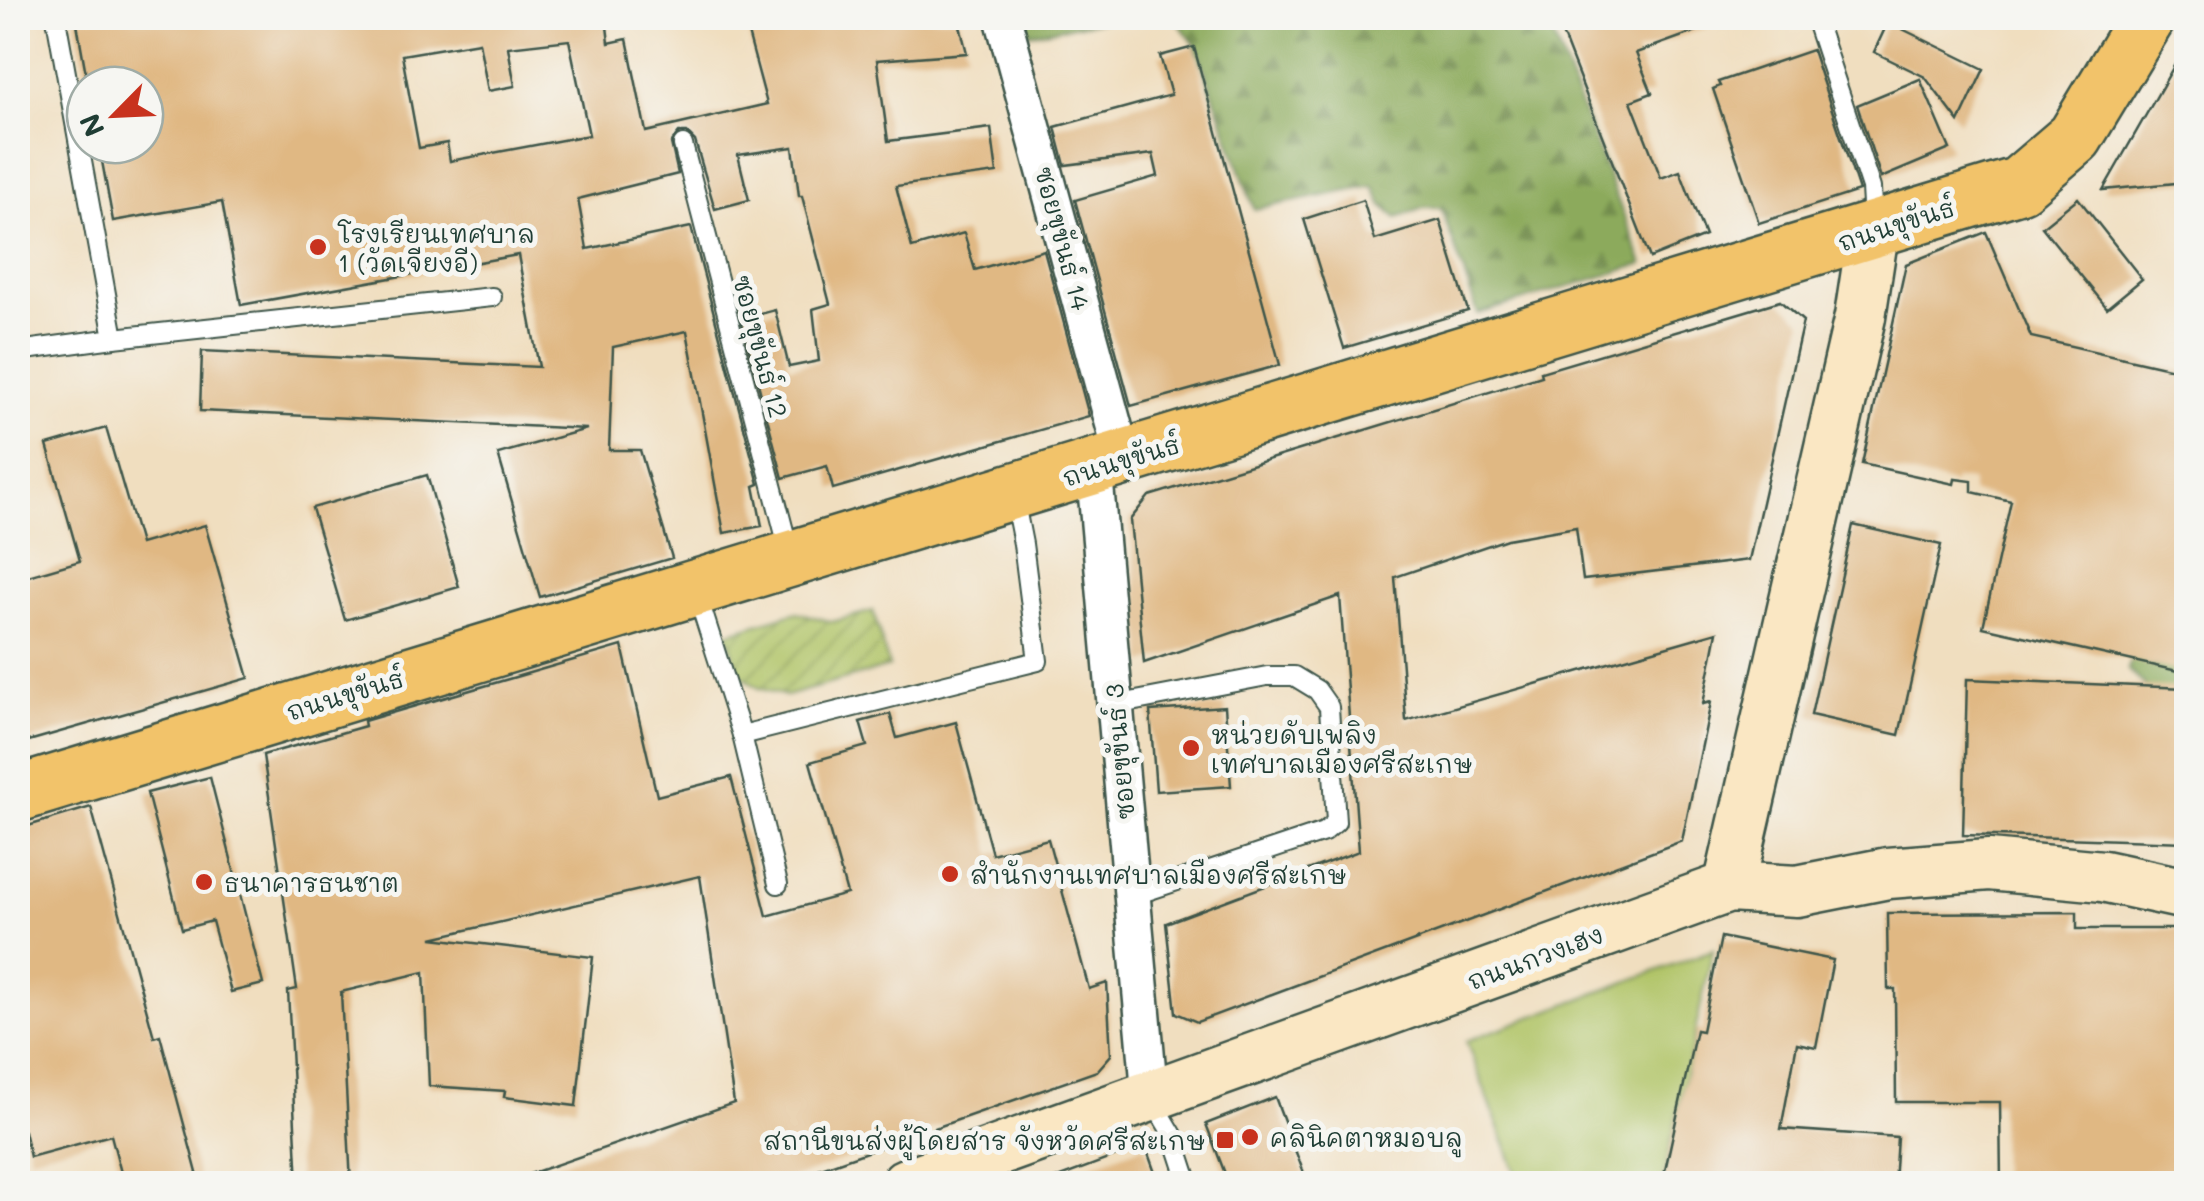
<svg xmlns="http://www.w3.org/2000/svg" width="2204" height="1201" font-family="Mali,'Playpen Sans Thai',sans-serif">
  <defs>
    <pattern id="forest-firs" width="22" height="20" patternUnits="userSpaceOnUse" patternTransform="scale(2.5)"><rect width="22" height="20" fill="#8caa5c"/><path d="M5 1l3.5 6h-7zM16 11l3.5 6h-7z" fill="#728c4d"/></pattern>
    <pattern id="garden-furrows" width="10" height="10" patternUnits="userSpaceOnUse" patternTransform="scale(2.5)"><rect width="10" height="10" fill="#b1c468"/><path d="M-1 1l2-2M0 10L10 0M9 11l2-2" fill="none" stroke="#8fa056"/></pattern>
  </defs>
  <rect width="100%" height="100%" fill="#f6f6f2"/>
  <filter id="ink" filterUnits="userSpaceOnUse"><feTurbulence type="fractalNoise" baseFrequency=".01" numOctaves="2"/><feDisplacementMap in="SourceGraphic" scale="20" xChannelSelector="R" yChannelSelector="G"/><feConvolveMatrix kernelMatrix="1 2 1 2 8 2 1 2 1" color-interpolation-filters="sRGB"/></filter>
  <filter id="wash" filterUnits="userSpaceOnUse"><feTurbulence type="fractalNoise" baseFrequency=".0048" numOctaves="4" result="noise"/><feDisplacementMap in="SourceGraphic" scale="40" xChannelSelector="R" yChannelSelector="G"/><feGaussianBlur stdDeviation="2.25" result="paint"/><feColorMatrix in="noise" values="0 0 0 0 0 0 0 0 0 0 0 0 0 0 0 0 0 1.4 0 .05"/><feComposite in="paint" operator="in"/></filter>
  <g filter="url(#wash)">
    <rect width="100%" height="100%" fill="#f0debf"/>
    <path fill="#b1c468" stroke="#68804e" stroke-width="2.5" d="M 1713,950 L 1662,1183 L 1520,1183 L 1466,1041 Z"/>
    <g fill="url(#forest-firs)" stroke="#567448" stroke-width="2.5">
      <path d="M 1021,18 L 1118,18 L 1025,34 Z"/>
      <path d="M 1175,18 L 1546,18 L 1643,264 L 1478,314 L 1441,208 L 1423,208 L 1397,218 L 1383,206 L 1374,186 L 1254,209 L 1196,46 Z"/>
      <path d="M 2186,613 L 2186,771 L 2155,694 L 2128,670 L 2141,619 Z"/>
    </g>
    <path fill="url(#garden-furrows)" stroke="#68804e" stroke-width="2.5" d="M 873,611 L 889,667 L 786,696 L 759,688 L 740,675 L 727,633 L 797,612 L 832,622 Z"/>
    <g id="blocks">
      <g fill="#e0b883" fill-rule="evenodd">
        <path d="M 76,18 L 606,18 L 609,43 L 627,39 L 646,132 L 767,104 L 744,18 L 958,18 L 967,53 L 877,60 L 888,141 L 991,128 L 997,173 L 896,186 L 912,248 L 964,233 L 975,270 L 1044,250 L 1089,416 L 833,489 L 827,466 L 783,478 L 741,319 L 775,310 L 789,367 L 819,361 L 813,309 L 830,304 L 802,196 L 799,196 L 793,147 L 738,155 L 749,200 L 715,209 L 695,141 L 687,133 L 679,133 L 671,143 L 678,174 L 578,199 L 587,249 L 691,227 L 759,484 L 754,486 L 762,526 L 724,533 L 687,331 L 613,347 L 609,450 L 640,450 L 672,558 L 540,597 L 498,454 L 587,429 L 200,411 L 202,351 L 539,367 L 518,255 L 241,305 L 222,202 L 113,221 L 99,145 L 145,145 L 145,85 L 88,85 ZM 569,40 L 589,135 L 450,161 L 447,143 L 419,148 L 402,55 L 479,42 L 488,91 L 515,86 L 508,47 Z"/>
        <path d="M 1556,18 L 1724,18 L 1724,21 L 1636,53 L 1652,93 L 1631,101 L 1661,178 L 1680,171 L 1705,236 L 1650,258 Z"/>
        <path d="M 1888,22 L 1984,69 L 1959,122 L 1925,77 L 1874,52 Z"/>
        <path d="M 2186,45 L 2186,182 L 2103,190 Z"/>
        <path d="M 1194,47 L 1280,365 L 1131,406 L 1075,200 L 1158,176 L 1153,154 L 1065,165 L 1055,127 L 1171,95 L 1160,56 Z"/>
        <path d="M 1812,50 L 1859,191 L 1759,223 L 1713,89 L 1720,86 L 1718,82 Z"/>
        <path d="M 1920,79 L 1950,149 L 1881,178 L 1857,105 Z"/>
        <path d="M 2078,198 L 2142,279 L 2107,308 L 2042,227 Z"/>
        <path d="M 1363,200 L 1375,240 L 1440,220 L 1468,311 L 1344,348 L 1304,219 Z"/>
        <path d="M 1986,232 L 2031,337 L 2186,372 L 2186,673 L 1983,627 L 2011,501 L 1972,492 L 1972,481 L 1955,479 L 1954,484 L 1862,464 L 1906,264 Z"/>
        <path d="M 1780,301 L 1803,321 L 1749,560 L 1583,580 L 1576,527 L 1507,539 L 1395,577 L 1406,721 L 1717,632 L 1703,704 L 1711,702 L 1682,841 L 1197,1022 L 1176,1013 L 1166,923 L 1359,851 L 1340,596 L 1144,663 L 1130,520 L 1149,496 L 1542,376 L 1541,372 Z"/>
        <path d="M 106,428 L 140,544 L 205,525 L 249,678 L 18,744 L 18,579 L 80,561 L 47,445 Z"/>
        <path d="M 427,475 L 459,587 L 345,620 L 312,508 Z"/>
        <path d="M 1853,525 L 1941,545 L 1899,735 L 1811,715 Z"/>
        <path d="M 622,646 L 657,796 L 731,777 L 767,916 L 847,894 L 810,762 L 867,746 L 860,722 L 890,714 L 897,738 L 956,722 L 992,854 L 1048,839 L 1089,989 L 1107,983 L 1111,1055 L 1097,1071 L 776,1184 L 516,1184 L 515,1179 L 734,1103 L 700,876 L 432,938 L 593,957 L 576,1106 L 504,1097 L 505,1091 L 429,1086 L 424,972 L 341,992 L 351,1184 L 298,1184 L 288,991 L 297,989 L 263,755 L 365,726 L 364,721 Z"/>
        <path d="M 1967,679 L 2186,688 L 2186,842 L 1963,835 Z"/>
        <path d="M 1225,706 L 1231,786 L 1156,791 L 1150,711 Z"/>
        <path d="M 210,777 L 263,984 L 231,992 L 212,921 L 182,929 L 147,793 Z"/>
        <path d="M 91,807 L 154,1037 L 160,1035 L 200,1184 L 124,1184 L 111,1135 L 30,1157 L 24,1131 L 18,1133 L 18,829 Z"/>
        <path d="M 2077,912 L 2077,929 L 2186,929 L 2186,1184 L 2001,1184 L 2000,1102 L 1896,1102 L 1895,989 L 1888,989 L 1887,913 Z"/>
        <path d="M 1721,937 L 1833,960 L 1816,1047 L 1797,1043 L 1781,1129 L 1897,1137 L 1894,1184 L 1662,1184 L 1696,1030 L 1702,1031 Z"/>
        <path d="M 1275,1097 L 1308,1184 L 1229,1184 L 1206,1124 Z"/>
        <path d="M 1145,1145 L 1159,1184 L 1049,1184 L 1049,1181 Z"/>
      </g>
    </g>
  </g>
  <g filter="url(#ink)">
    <use href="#blocks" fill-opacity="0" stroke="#3e5549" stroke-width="2.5"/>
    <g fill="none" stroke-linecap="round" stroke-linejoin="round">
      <g stroke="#3e5549" stroke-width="22">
        <g id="lane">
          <path d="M 1815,18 L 1871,188 L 1873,222"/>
          <path d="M 683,145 L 790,554"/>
          <path d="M 114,338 L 492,297"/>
          <path d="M 18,351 L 114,338 L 56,18"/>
          <path d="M 696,591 L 742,735 L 778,884"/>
          <path d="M 1115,705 L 1267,676 L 1294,676 L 1317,690 L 1329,707 L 1336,822 L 1324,832 L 1132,896"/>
          <path d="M 742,735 L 1038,661 L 1023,544 L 1014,498"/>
          <path d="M 1151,1098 L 1173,1135 L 1189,1184"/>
        </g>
      </g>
      <g stroke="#3e5549" stroke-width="40">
        <g id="street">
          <path d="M 1003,18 L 1123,459"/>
          <path d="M 1094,468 L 1150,1096"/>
        </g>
      </g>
      <g stroke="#3e5549" stroke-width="55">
        <g id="secondary">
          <path d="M 1729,887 L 1860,317 L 1873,232"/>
          <path d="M 906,1184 L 1729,887 L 1797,891 L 1888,873 L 1989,865 L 2103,876 L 2186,894"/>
        </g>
      </g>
      <g stroke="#3e5549" stroke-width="60">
        <path id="primary" d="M 18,794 L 2019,185 L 2075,137 L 2147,18"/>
      </g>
      <use href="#lane" stroke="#fff" stroke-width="18"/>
      <use href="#street" stroke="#fff" stroke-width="35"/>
      <use href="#secondary" stroke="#fae7c3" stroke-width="50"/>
      <use href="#primary" stroke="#f2c36a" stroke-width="55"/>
    </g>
  </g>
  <g fill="#c8321e" stroke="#f6f6f2" stroke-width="4">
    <circle cx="318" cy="247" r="10"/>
    <circle cx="1191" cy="748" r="10"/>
    <circle cx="950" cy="874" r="10"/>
    <circle cx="204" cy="882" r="10"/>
    <circle cx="1250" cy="1137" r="10"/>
    <rect x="1215" y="1130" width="20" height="20" rx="5"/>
  </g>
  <g text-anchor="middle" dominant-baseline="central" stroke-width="10" stroke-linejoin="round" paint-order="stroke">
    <g font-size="25" fill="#1f3d34" stroke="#f6f6f2">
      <text transform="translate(1896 224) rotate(-18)">ถนนขุขันธ์</text>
      <text transform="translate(1063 238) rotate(75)">ซอยขุขันธ์ 14</text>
      <text transform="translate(761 346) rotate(75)">ซอยขุขันธ์ 12</text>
      <text transform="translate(1121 460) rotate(-17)">ถนนขุขันธ์</text>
      <text transform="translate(345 694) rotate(-17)">ถนนขุขันธ์</text>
      <text transform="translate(1119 752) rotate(-95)">ซอยขุขันธ์ 3</text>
      <text transform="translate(1535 957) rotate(-20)">ถนนกวงเฮง</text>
    </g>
    <g font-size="25" fill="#1f3d34" stroke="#f6f6f2" text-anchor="start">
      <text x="338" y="233">โรงเรียนเทศบาล<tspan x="338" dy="29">1 (วัดเจียงอี)</tspan></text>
      <text x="1211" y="734">หน่วยดับเพลิง<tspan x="1211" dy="29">เทศบาลเมืองศรีสะเกษ</tspan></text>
      <text x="970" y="874">สำนักงานเทศบาลเมืองศรีสะเกษ</text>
      <text x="224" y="882">ธนาคารธนชาต</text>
      <text x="1270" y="1137">คลินิคตาหมอบลู</text>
      <text x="1205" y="1140" text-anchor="end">สถานีขนส่งผู้โดยสาร จังหวัดศรีสะเกษ</text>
    </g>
  </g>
  <rect width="2204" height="1201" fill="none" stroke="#f6f6f2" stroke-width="60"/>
  <g transform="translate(115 115) rotate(246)"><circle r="48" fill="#f6f6f2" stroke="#a0aca6" stroke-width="2.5"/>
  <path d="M0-8L18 38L0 25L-18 38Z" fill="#c8321e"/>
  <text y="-15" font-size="28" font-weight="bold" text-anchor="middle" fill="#1f3d34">N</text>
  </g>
</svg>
